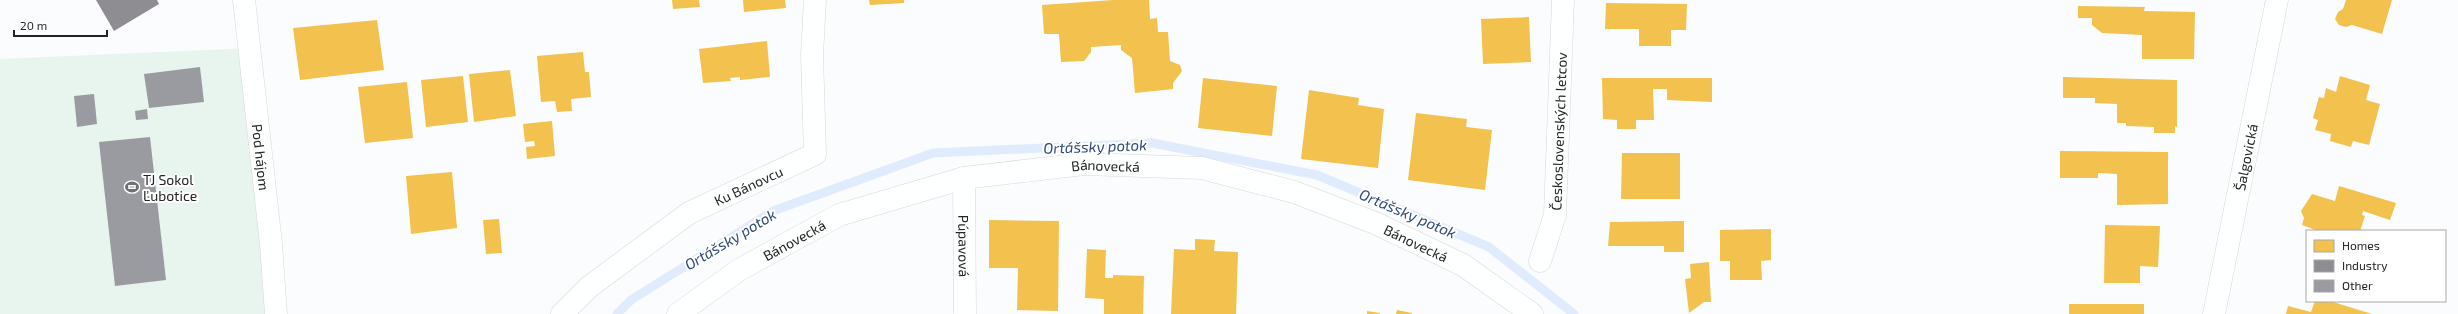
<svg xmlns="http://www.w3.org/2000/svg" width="2458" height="314" font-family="'Exo 2',sans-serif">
  <rect width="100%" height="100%" fill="#fbfcfd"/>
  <path fill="#e8f4ee" d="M 253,48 L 275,314 L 0,314 L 0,59 Z"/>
  <g fill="#f2c14e">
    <path d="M 672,0 L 699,0 L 700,7 L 673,9 Z"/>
    <path d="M 743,0 L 785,0 L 786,8 L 744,12 Z"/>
    <path d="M 869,0 L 904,0 L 904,3 L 870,5 Z"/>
    <path d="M 1113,0 L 1149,0 L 1150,19 L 1157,18 L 1158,32 L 1168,32 L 1170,61 L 1180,65 L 1182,71 L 1173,83 L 1173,89 L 1135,93 L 1132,58 L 1121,50 L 1121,45 L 1091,47 L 1091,52 L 1084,61 L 1061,62 L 1059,34 L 1044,34 L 1042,5 Z"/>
    <path d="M 2346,0 L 2392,0 L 2382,34 L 2352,25 L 2346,27 L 2339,25 L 2335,19 L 2338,12 L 2343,9 Z"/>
    <path d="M 1606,3 L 1687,4 L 1686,30 L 1671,30 L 1671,46 L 1639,46 L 1639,29 L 1605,29 Z"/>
    <path d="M 2078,6 L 2145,7 L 2144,11 L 2195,12 L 2194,59 L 2142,59 L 2142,35 L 2102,33 L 2092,25 L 2092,18 L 2078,18 Z"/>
    <path d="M 1529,17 L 1531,62 L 1483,64 L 1481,19 Z"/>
    <path d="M 377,20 L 384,70 L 300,80 L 293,28 Z"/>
    <path d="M 767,41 L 770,77 L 740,80 L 740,77 L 730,78 L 731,81 L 703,83 L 699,49 Z"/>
    <path d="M 583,52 L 585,72 L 589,72 L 591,97 L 571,99 L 572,111 L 557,112 L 555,101 L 541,102 L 537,56 Z"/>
    <path d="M 510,70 L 516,116 L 474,122 L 469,74 Z"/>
    <path d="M 463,76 L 468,122 L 426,127 L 421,80 Z"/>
    <path d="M 2340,76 L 2370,85 L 2366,100 L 2380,104 L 2369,145 L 2353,141 L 2351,147 L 2330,141 L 2331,134 L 2315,130 L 2318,120 L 2313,118 L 2319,97 L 2324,98 L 2326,88 L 2336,92 Z"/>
    <path d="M 2063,77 L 2177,80 L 2177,127 L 2175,126 L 2175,133 L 2154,133 L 2154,127 L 2126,126 L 2126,123 L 2117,123 L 2117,104 L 2095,103 L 2095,98 L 2063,98 Z"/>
    <path d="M 1203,78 L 1277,86 L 1272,136 L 1198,128 Z"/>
    <path d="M 1602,78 L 1712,78 L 1712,102 L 1667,100 L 1667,89 L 1653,89 L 1654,120 L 1636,120 L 1636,129 L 1617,129 L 1617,120 L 1603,119 Z"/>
    <path d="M 407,82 L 413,138 L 365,143 L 358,87 Z"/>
    <path d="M 1309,90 L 1359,98 L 1358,105 L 1384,109 L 1378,168 L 1301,159 Z"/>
    <path d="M 1416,113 L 1467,119 L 1466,127 L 1492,130 L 1485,190 L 1408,180 Z"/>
    <path d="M 552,121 L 555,156 L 527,159 L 526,147 L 535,146 L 534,141 L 525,142 L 523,124 Z"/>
    <path d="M 2060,151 L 2168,152 L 2168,204 L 2117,205 L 2117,174 L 2098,173 L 2098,178 L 2060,178 Z"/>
    <path d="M 1622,153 L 1680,153 L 1680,199 L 1621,199 Z"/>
    <path d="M 452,172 L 457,228 L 411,234 L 406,176 Z"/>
    <path d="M 2339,186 L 2396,203 L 2390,220 L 2363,211 L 2362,215 L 2365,216 L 2360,231 L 2318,231 L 2302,225 L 2304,218 L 2301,211 L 2312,194 L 2335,201 Z"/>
    <path d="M 499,219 L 502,253 L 486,254 L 483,220 Z"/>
    <path d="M 989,220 L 1059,221 L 1058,311 L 1017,310 L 1018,268 L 989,268 Z"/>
    <path d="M 1684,221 L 1684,252 L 1664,252 L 1664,246 L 1608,246 L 1610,222 Z"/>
    <path d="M 2105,225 L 2160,226 L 2158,267 L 2140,266 L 2140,283 L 2104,283 Z"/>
    <path d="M 1771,229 L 1771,260 L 1761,261 L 1762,280 L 1730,280 L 1730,261 L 1720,261 L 1720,230 Z"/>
    <path d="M 1195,239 L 1215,240 L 1214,251 L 1238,252 L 1236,314 L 1171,314 L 1174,249 L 1195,250 Z"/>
    <path d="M 1087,249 L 1106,250 L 1105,278 L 1113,278 L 1113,275 L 1144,276 L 1143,314 L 1104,314 L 1104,299 L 1085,298 Z"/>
    <path d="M 1709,262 L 1711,302 L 1704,302 L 1689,313 L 1685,279 L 1691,278 L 1690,264 Z"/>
    <path d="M 2315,301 L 2330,301 L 2372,314 L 2286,314 L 2288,306 L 2311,312 Z"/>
    <rect x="2069" y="304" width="75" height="10"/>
    <path d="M 1397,310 L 1412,313 L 1412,314 L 1396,314 Z"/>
    <path d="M 1367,311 L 1380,313 L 1380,314 L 1367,314 Z"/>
  </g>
  <path fill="#8d8d92" d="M 96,0 L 157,0 L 159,4 L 114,31 Z"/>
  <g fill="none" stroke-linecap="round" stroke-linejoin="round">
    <path stroke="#e0ecfd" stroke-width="9" d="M 617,314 L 631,300 L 773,211 L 933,153 L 1152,143 L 1317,175 L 1489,247 L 1574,314"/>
  </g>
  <g fill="#9a9ba1">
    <path d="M 200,67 L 204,102 L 149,108 L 144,74 Z"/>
    <path d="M 94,94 L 97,124 L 77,127 L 74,96 Z"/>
    <path d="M 147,109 L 148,119 L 136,120 L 135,111 Z"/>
    <path d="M 150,137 L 166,280 L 115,286 L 99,142 Z"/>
  </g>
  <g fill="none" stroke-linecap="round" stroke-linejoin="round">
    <g stroke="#d6d7d9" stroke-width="23">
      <g id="minor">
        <path id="s1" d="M 244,0 L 271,244 L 276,314"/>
        <path id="s2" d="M 964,178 L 965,314"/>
        <path id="s3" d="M 1540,261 L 1555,215 L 1563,0"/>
        <path id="s4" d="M 562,314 L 589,287 L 689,213 L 815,154 L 812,55 L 815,0"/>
        <path id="s5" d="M 678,314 L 739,270 L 839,215 L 964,178 L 1084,164 L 1202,168 L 1294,192 L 1375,223 L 1463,265 L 1532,314"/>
        <path id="s6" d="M 2214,314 L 2277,0"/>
      </g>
    </g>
    <use href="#minor" stroke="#feffff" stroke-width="22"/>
  </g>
  <defs>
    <g id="stadium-bare" transform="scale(1.08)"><path d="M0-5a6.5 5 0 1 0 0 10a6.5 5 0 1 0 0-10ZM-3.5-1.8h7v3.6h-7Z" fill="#6f7071" stroke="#fff" stroke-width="2.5" paint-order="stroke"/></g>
  </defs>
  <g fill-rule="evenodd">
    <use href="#stadium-bare" x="132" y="187"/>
  </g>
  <g text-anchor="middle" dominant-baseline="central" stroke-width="4" stroke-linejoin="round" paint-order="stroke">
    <g font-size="14" fill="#232426" stroke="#fff">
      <text stroke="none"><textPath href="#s3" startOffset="132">Československých letcov</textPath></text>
      <text stroke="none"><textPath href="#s1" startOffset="158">Pod hájom</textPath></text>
      <text stroke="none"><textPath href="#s6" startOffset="160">Šalgovická</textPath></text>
      <text stroke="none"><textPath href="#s5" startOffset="462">Bánovecká</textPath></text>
      <text stroke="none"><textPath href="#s4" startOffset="228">Ku Bánovcu</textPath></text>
      <text stroke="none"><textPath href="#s5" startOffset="138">Bánovecká</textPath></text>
      <text stroke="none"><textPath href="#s5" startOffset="786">Bánovecká</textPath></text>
      <text stroke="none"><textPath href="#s2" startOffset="68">Púpavová</textPath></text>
    </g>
    <g font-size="14" fill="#232426" stroke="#fff" text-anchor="start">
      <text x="143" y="179">TJ Sokol<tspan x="143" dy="16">Ľubotice</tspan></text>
    </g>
    <g font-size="15" font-style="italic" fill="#2f4a74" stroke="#fff">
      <text transform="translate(1095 146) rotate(-2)">Ortášsky potok</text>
      <text transform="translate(1408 213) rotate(23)">Ortášsky potok</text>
      <text transform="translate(730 239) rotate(-31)">Ortášsky potok</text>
    </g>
  </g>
  <rect x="2306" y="230" width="140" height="72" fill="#ffffff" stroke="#a7a7a8"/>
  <rect x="2314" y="240" width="20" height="12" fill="#f2c14e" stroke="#a7a7a8"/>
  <text x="2342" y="250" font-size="12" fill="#232426">Homes</text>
  <rect x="2314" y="260" width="20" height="12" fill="#8d8d92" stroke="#a7a7a8"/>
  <text x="2342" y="270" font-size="12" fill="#232426">Industry</text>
  <rect x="2314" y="280" width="20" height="12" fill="#9a9ba1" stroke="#a7a7a8"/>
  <text x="2342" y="290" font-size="12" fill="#232426">Other</text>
  <path d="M14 30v6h93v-6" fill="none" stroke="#232426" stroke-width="2"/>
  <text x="20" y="30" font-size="12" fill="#232426" stroke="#ffffff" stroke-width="3" paint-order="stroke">20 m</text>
</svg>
